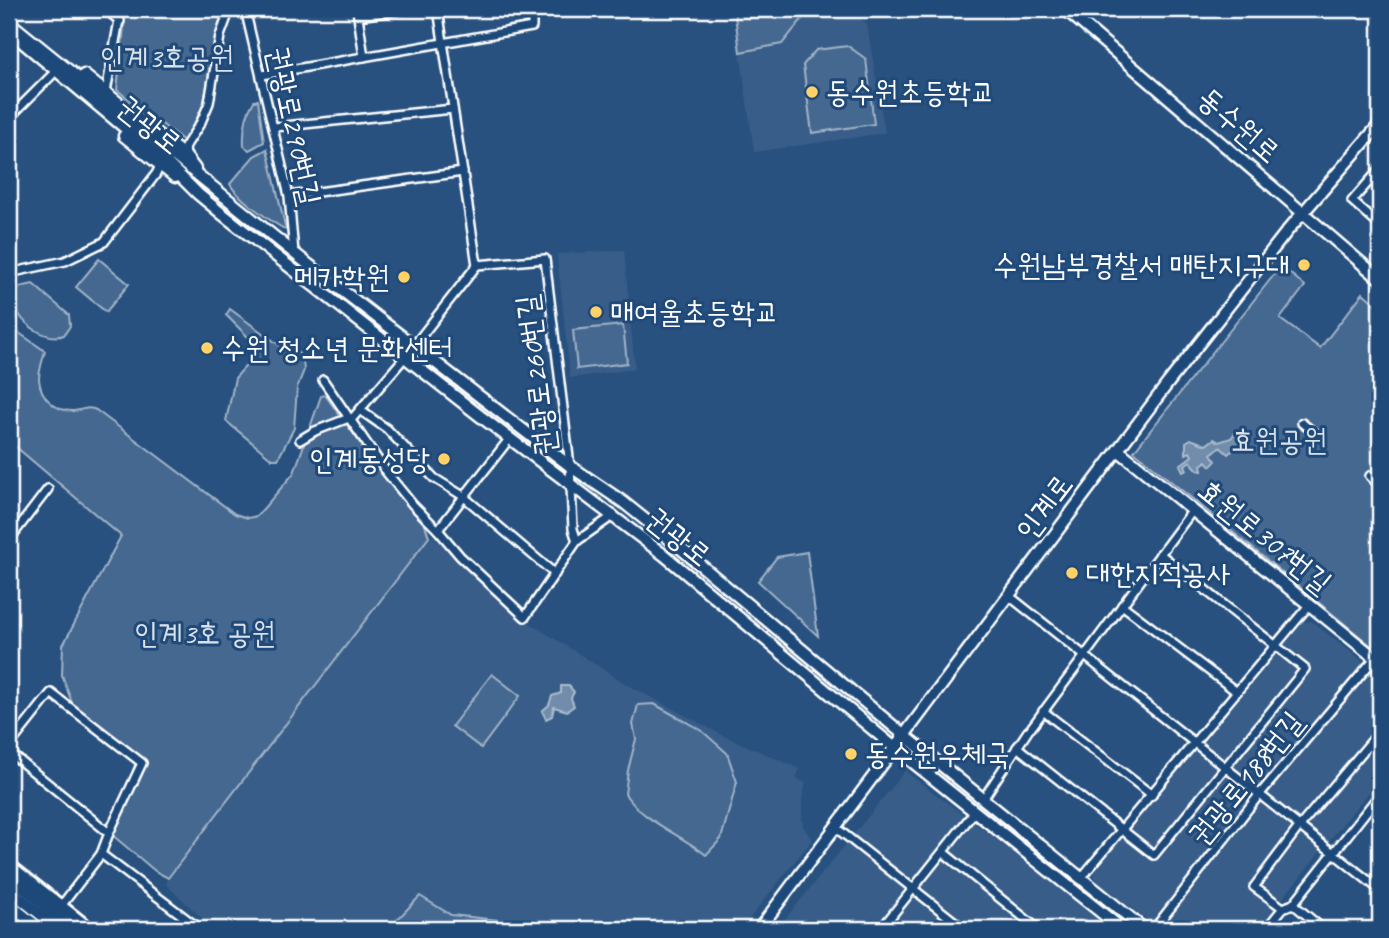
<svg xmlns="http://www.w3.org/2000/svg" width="1389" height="938" font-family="Caveat,'Poor Story',sans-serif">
  <rect width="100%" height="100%" fill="#28517f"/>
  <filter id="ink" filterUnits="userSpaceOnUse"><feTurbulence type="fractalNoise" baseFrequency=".0143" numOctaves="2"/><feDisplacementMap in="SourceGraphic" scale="14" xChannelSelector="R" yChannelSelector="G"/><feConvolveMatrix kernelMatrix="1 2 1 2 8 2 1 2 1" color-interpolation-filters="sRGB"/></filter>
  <g filter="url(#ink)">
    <g fill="#375d88">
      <path d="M 810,9 L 847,9 L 867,24 L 885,133 L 754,152 L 740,52 L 782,43 Z"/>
      <path d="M 624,250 L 635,369 L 570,378 L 557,254 Z"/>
      <path d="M 432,535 L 527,621 L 628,685 L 724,736 L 800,769 L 796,778 L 806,783 L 802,799 L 802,818 L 803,826 L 812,840 L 741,929 L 214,929 L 166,885 L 168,878 Z"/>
      <path d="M 1311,621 L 1380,675 L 1380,778 L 1258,929 L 1160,929 L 1095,881 L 1094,872 L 1300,623 Z"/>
      <path d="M 905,771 L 1061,888 L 1106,925 L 1105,929 L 777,929 Z"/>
    </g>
    <g fill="#446890" stroke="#a2b4c8" stroke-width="2">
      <path d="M 126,9 L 222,9 L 203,107 L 184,141 L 117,90 Z"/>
      <path d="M 734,9 L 810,9 L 782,44 L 740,52 Z"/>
      <path d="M 848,46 L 866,59 L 874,124 L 812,133 L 803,65 L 816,50 Z"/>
      <path d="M 258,100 L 264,142 L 249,150 L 244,146 C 243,129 245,115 254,101 Z"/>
      <path d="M 267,149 L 286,230 C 272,222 237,198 230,184 L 254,156 Z"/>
      <path d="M 99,259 L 129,284 L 106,312 L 76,287 Z"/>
      <path d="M 1281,266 L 1305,286 L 1280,319 L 1320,348 L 1363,293 L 1380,308 L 1380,653 L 1134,451 Z"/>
      <path d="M 33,284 L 69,315 L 70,326 L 64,335 C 43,344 0,311 20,287 Z"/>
      <path d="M 230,309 L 294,356 L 298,353 L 303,361 L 304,370 L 297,388 L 294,428 L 278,459 L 272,459 L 226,421 L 235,378 L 253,358 L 257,346 L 226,315 Z"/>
      <path d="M 623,325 L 627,363 L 577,369 L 573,330 Z"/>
      <path d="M 9,326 L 45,351 C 43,359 39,370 39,379 C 40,397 56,412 74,411 C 82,410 88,406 96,410 L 235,514 L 248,518 L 257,516 L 294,473 L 321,396 L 325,395 L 400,497 L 425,525 L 429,537 L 168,878 L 155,871 L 111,834 L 137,759 L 76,714 L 62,675 L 63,645 L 121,536 L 9,441 Z"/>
      <path d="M 807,552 L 818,636 L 758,581 L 777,557 Z"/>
      <path d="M 492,674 L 520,696 L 481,748 L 452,726 Z"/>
      <path d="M 654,704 L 701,730 L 727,753 L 737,782 L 721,839 L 706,855 C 680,834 644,822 625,794 L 628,770 L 636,739 L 633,724 L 638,705 Z"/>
      <path d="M 420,896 L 451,915 L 517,922 L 527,925 L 531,929 L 388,929 Z"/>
    </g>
    <g fill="#718dab" stroke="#aabbcd" stroke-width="2">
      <path d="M 1235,433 L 1243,433 L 1241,444 L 1228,454 L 1220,447 L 1211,454 L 1216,461 L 1211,466 L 1207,461 L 1201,465 L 1202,471 L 1198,470 L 1190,461 L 1185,465 L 1187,470 L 1183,471 L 1180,465 L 1192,456 L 1190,452 L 1186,454 L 1186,442 L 1191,439 L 1206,445 L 1214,439 L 1219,442 L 1231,438 Z"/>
      <path d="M 561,686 L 569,686 L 574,692 L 571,698 L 574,706 L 567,711 L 554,707 L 552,716 L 546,719 L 542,711 L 549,705 L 552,696 L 561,693 Z"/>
    </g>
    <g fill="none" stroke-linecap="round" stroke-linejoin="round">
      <g stroke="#fff" stroke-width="12">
        <g id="street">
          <path d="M 105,9 L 120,21"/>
          <path d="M 245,9 L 289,196 L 294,253"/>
          <path d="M 357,9 L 364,57"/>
          <path d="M 358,16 L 408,9"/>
          <path d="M 262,75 L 532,27 L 532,9"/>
          <path d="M 106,92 L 121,9"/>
          <path d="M 9,118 L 52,75"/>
          <path d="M 274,127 L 453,109"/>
          <path d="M 186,157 L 185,147 L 201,122 L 209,103 L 220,36 L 230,9"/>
          <path d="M 1380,169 L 1352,201 L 1380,226"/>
          <path d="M 289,196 L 463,172"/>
          <path d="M 477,265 L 545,259 L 570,466 L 573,529 L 577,541"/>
          <path d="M 9,273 L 65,261 L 104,242 L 156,174 L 160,166"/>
          <path d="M 323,380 L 387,473 L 413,505 L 438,530 L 460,556 L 525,617 L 577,541 L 614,515"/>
          <path d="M 360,410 L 387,429 L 434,478 L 463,496 L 555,574"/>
          <path d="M 351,420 L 405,357 L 477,265 L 438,9"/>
          <path d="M 1302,423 L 1320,437"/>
          <path d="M 300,440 L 315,431 L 349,418"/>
          <path d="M 1370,476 L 1380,486"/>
          <path d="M 438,530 L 510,438"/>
          <path d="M 9,540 L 48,489"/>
          <path d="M 1008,595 L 1380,890"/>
          <path d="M 1122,605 L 1237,692"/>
          <path d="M 1043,711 L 1152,795"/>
          <path d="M 1031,728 L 1193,510"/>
          <path d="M 9,746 L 51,693 L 142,763 L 109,833"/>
          <path d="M 1017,747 L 1154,855 L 1305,669 L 1160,554"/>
          <path d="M 9,752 L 109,833 L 101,854"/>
          <path d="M 983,799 L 1028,731"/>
          <path d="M 835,827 L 964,929"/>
          <path d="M 943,852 L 1038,929"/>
          <path d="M 1082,877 L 1310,604"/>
          <path d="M 1293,904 L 1323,929"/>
          <path d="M 61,906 L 101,854 L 200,929"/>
          <path d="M 1283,908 L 1254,887 L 1299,827 L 1380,731"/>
          <path d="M 881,929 L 975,811"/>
          <path d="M 1154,929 L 1259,795 L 1375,658"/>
          <path d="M 1266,929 L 1283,908 L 1293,904 L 1380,794"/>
        </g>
      </g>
      <g stroke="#fff" stroke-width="15">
        <g id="secondary">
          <path d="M 1065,9 L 1380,279"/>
          <path d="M 9,22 L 309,265 L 570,466 L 623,502 L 673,542 L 904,735 L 1144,929"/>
          <path d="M 9,31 L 168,164 L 198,194 L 221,213 L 480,416 L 664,555 L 895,748 L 1122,929"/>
          <path d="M 84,75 L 186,157 L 195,169"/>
          <path d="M 124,136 L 175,177"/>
          <path d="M 1118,450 L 1380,662"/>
          <path d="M 759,929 L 1168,383 L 1288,230 L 1380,124"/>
        </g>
      </g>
      <g stroke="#fff" stroke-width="16">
        <g id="primary">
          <path d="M 9,865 L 90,929"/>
          <path d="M 9,876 L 74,929"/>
          <path d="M 9,889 L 59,929"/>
          <path d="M 9,904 L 40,929"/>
        </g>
      </g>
      <use href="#street" stroke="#1f4a7a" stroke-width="7"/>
      <use href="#secondary" stroke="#1f4a7a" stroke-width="10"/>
      <use href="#primary" stroke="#1f4a7a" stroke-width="10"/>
    </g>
  </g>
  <g fill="#ffd166" stroke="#1f4a7a" stroke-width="2.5">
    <circle cx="812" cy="92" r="7"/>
    <circle cx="1304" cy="265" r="7"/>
    <circle cx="404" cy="277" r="7"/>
    <circle cx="596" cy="312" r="7"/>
    <circle cx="207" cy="348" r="7"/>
    <circle cx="444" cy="459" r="7"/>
    <circle cx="1072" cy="573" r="7"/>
    <circle cx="851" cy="754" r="7"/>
  </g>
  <g text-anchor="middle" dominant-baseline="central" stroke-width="6" stroke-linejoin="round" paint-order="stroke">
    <g font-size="30" fill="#dae1e9" stroke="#1f4a7a">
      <text x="167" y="57">인계3호공원</text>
      <text x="1279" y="440">효원공원</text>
      <text x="205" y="633">인계3호 공원</text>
    </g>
    <g font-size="30" fill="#fff" stroke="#1f4a7a" text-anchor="start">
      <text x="826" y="92">동수원초등학교</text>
      <text x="1290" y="265" text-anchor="end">수원남부경찰서 매탄지구대</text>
      <text x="390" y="277" text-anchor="end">메카학원</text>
      <text x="610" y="312">매여울초등학교</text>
      <text x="221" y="348">수원 청소년 문화센터</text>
      <text x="430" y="459" text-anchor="end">인계동성당</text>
      <text x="1086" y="573">대한지적공사</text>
      <text x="865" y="754">동수원우체국</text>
    </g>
    <g font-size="30" fill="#fff" stroke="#1f4a7a">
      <text transform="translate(150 125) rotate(39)">권광로</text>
      <text transform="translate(1239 125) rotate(41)">동수원로</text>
      <text transform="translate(294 126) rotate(78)">권광로290번길</text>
      <text transform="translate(536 375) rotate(-97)">권광로260번길</text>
      <text transform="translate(1044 507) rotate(-53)">인계로</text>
      <text transform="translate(1265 536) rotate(39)">효원로307번길</text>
      <text transform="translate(679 537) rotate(39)">권광로</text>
      <text transform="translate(1246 778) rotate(-51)">권광로188번길</text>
    </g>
  </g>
  <rect width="1389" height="938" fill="none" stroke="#1f4a7a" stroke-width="35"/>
  <rect x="18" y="18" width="1354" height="903" fill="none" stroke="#fff" stroke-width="2.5" filter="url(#ink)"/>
</svg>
